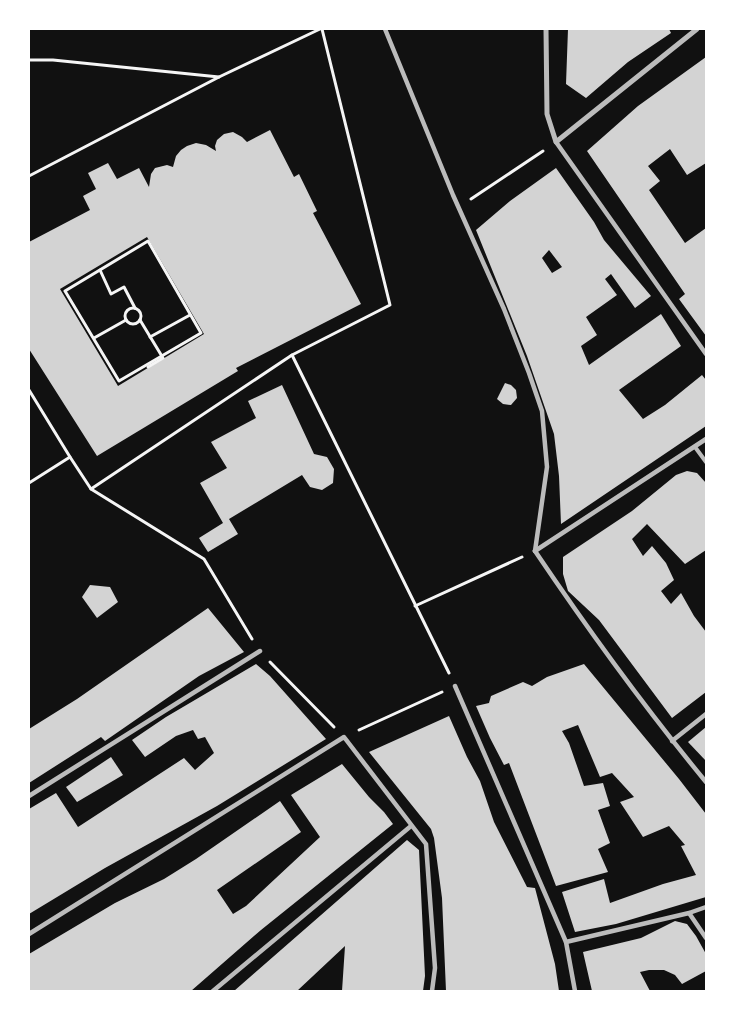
<svg xmlns="http://www.w3.org/2000/svg" width="735" height="1020" font-family="Helvetica,sans-serif">
  <rect width="100%" height="100%" fill="#111"/>
  <g fill="#d3d3d3" fill-rule="evenodd">
    <path d="M 568,29 L 669,29 L 671,33 L 628,62 L 586,98 L 566,84 Z"/>
    <path d="M 706,57 L 706,163 L 687,175 L 670,149 L 648,166 L 660,181 L 649,190 L 685,243 L 706,228 L 706,336 L 679,299 L 685,294 L 587,151 L 638,106 Z"/>
    <path d="M 270,130 L 294,177 L 299,174 L 317,211 L 313,213 L 361,304 L 236,368 L 238,371 L 97,456 L 29,349 L 29,242 L 90,210 L 83,196 L 96,189 L 88,173 L 108,163 L 117,179 L 139,168 L 149,187 L 151,174 L 155,168 L 167,165 L 173,167 L 176,156 L 181,150 L 187,146 L 196,143 L 206,145 L 216,151 L 215,146 L 217,140 L 224,134 L 233,132 L 242,137 L 247,142 ZM 147,237 L 204,334 L 118,386 L 60,289 Z"/>
    <path d="M 556,168 L 594,222 L 604,240 L 651,296 L 635,308 L 611,274 L 605,279 L 617,295 L 586,317 L 597,335 L 581,346 L 589,365 L 661,314 L 681,346 L 619,390 L 643,419 L 665,405 L 702,375 L 706,380 L 706,426 L 561,524 L 559,476 L 554,434 L 527,356 L 476,230 L 510,201 ZM 549,250 L 562,267 L 552,273 L 542,258 Z"/>
    <path d="M 505,383 L 511,385 L 516,390 L 517,398 L 511,405 L 503,404 L 497,399 Z"/>
    <path d="M 282,385 L 314,454 L 327,457 L 334,469 L 333,483 L 322,490 L 310,487 L 302,475 L 229,519 L 238,534 L 208,552 L 199,538 L 223,523 L 200,483 L 227,468 L 211,442 L 256,418 L 248,401 Z"/>
    <path d="M 687,471 L 697,473 L 706,483 L 706,550 L 685,564 L 647,524 L 632,539 L 643,556 L 652,546 L 666,563 L 674,580 L 661,591 L 671,604 L 681,593 L 694,616 L 706,632 L 706,692 L 672,718 L 599,620 L 568,591 L 563,574 L 563,557 L 632,511 L 676,475 Z"/>
    <path d="M 90,585 L 110,587 L 118,602 L 97,618 L 82,597 Z"/>
    <path d="M 208,608 L 244,652 L 199,676 L 105,741 L 101,737 L 29,783 L 29,729 L 77,699 Z"/>
    <path d="M 256,664 L 270,676 L 326,739 L 217,806 L 105,868 L 29,914 L 29,809 L 56,793 L 78,827 L 184,758 L 195,770 L 214,753 L 205,737 L 198,739 L 193,730 L 176,736 L 145,757 L 132,740 L 166,717 Z"/>
    <path d="M 584,664 L 679,779 L 706,814 L 706,897 L 616,924 L 575,932 L 562,892 L 604,879 L 610,903 L 663,884 L 696,875 L 681,846 L 685,845 L 669,826 L 643,837 L 620,802 L 634,797 L 612,773 L 600,777 L 578,725 L 562,731 L 569,743 L 584,786 L 603,783 L 610,806 L 598,810 L 610,843 L 598,849 L 608,872 L 556,886 L 509,763 L 504,765 L 490,738 L 476,706 L 489,703 L 491,696 L 523,682 L 532,686 L 547,677 Z"/>
    <path d="M 449,716 L 467,757 L 480,781 L 494,822 L 527,887 L 535,888 L 555,964 L 559,991 L 446,991 L 442,898 L 434,838 L 431,829 L 369,752 Z"/>
    <path d="M 706,727 L 706,761 L 688,742 Z"/>
    <path d="M 111,757 L 123,775 L 77,802 L 66,787 Z"/>
    <path d="M 342,764 L 369,797 L 384,812 L 393,824 L 261,930 L 191,991 L 29,991 L 29,954 L 115,903 L 164,879 L 196,859 L 280,801 L 301,832 L 217,890 L 233,914 L 246,906 L 320,837 L 291,795 Z"/>
    <path d="M 407,840 L 419,850 L 425,976 L 423,991 L 342,991 L 345,946 L 297,991 L 234,991 Z"/>
    <path d="M 675,921 L 687,924 L 696,936 L 706,954 L 706,971 L 682,984 L 675,975 L 664,970 L 649,970 L 640,972 L 650,991 L 592,991 L 583,952 L 641,938 Z"/>
  </g>
  <g fill="none" stroke-linecap="round" stroke-linejoin="round">
    <g stroke="#f5f5f5" stroke-width="3">
      <path d="M 322,29 L 390,305 L 292,355 L 449,673"/>
      <path d="M 29,60 L 53,60 L 219,77"/>
      <path d="M 29,176 L 219,77 L 320,29"/>
      <path d="M 471,199 L 543,151"/>
      <path d="M 148,241 L 201,333 L 119,381 L 65,291 Z"/>
      <path d="M 100,270 L 111,294 L 124,287 L 135,308"/>
      <circle cx="133" cy="316" r="8"/>
      <path d="M 140,320 L 163,358 L 148,367"/>
      <path d="M 150,337 L 190,315"/>
      <path d="M 94,338 L 126,320"/>
      <path d="M 29,390 L 70,457 L 29,483"/>
      <path d="M 70,457 L 91,489 L 204,559 L 252,639"/>
      <path d="M 91,489 L 292,355"/>
      <path d="M 415,606 L 522,557"/>
      <path d="M 270,662 L 334,727"/>
      <path d="M 359,730 L 442,692"/>
    </g>
    <path stroke="#bcbcbc" stroke-width="4" d="M 695,447 L 706,462"/>
    <g stroke="#bcbcbc" stroke-width="4.5">
      <path d="M 385,29 L 453,195 L 504,309 L 529,373 L 542,411 L 547,467 L 535,551"/>
      <path d="M 556,142 L 706,354"/>
      <path d="M 535,551 C 589,631 645,708 706,782"/>
      <path d="M 535,551 L 706,439"/>
      <path d="M 455,686 L 566,942 L 575,991"/>
      <path d="M 672,741 L 706,714"/>
      <path d="M 29,796 L 260,651"/>
      <path d="M 689,913 L 706,938"/>
      <path d="M 29,934 L 344,737 L 426,844 L 435,968 L 432,991"/>
      <path d="M 566,942 L 689,913 L 706,907"/>
      <path d="M 213,991 L 411,826"/>
    </g>
    <path stroke="#bcbcbc" stroke-width="5" d="M 546,29 L 547,114 L 556,142 L 697,29"/>
  </g>
  <rect width="735" height="1020" fill="none" stroke="#ffffff" stroke-width="60"/>
</svg>
